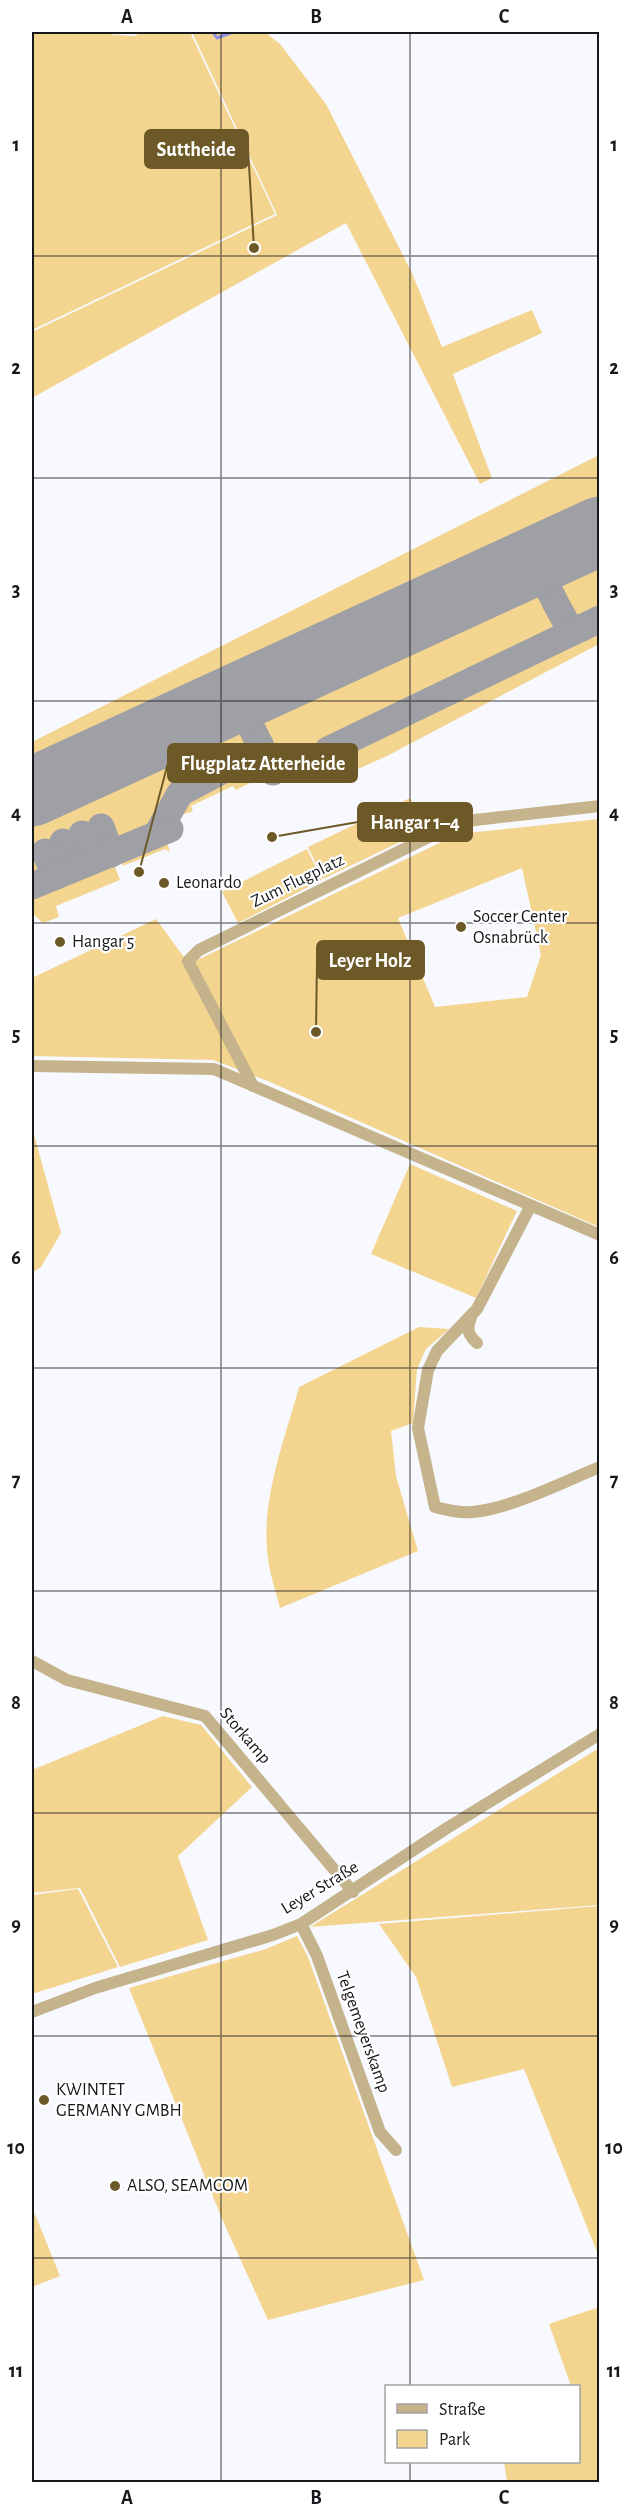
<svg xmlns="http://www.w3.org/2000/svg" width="631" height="2514" font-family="'Alegreya Sans',sans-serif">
  <rect width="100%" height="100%" fill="#f8f9ff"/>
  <g fill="#f3d590" fill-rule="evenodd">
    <path d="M 32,32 L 80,32 L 134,36 L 143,32 L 190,32 L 275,214 L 32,330 Z"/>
    <path d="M 192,32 L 265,32 L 280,44 L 326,104 L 412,273 L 442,347 L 532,310 L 542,333 L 453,374 L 492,478 L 480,484 L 346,223 L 32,398 L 32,332 L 277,215 Z"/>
    <path d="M 599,455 L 599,515 L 32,775 L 32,742 Z"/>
    <path d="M 599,548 L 599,613 L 578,622 L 565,608 L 550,575 L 552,569 Z"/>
    <path d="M 535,577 L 540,580 C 548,599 567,623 546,640 L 279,769 L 251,707 Z"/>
    <path d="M 599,627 L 599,644 L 387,756 L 340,777 L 331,755 Z"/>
    <path d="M 236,714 L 251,743 L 247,749 L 177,790 L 153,829 L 32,880 L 32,809 Z"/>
    <path d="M 252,761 L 260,761 L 266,775 L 236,790 L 233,786 L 191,806 L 193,811 L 173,818 C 170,794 232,767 252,761 Z"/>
    <path d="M 410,798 L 427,829 L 323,879 L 308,847 Z"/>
    <path d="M 599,819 L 599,1227 L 270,1082 L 213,1060 L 32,1056 L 32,978 L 156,919 L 189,964 L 458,834 ZM 522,868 L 541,955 L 527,997 L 435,1007 L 398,918 Z"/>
    <path d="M 160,840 L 167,842 L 170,852 L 165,849 L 123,866 L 122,860 L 125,855 Z"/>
    <path d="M 307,849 L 322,880 L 238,923 L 222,892 Z"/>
    <path d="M 107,862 L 115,867 L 120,880 L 56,906 L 59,917 L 43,923 L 32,913 L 32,892 Z"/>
    <path d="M 32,1127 L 61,1233 L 41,1267 L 32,1273 Z"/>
    <path d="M 410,1164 L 517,1211 L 476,1298 L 371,1254 Z"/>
    <path d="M 419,1327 L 449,1329 L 426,1349 L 417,1369 L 413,1423 L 391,1431 L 396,1476 L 418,1551 L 280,1608 C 276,1592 270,1575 268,1559 C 260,1501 284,1442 299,1387 Z"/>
    <path d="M 163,1716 L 201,1725 L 252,1787 L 178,1856 L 208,1940 L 120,1967 L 80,1888 L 32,1893 L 32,1770 Z"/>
    <path d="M 599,1748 L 599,1905 L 310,1927 Z"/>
    <path d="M 78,1889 L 118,1967 L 32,1994 L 32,1895 Z"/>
    <path d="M 599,1906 L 600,1906 L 599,2257 L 524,2069 L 452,2087 L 416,1977 L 379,1924 Z"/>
    <path d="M 297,1936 L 308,1957 L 424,2280 L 268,2320 L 222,2219 L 129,1988 L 266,1949 Z"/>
    <path d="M 35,2214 L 60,2276 L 32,2287 L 32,2216 Z"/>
    <path d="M 599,2307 L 599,2482 L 507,2482 L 504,2462 L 578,2462 L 578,2386 L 571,2386 L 549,2324 Z"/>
  </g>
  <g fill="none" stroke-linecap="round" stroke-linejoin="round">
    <path stroke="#8e8fe7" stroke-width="3" d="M 213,32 L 217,38 L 233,32"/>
    <g stroke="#9fa0a5" stroke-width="27">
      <path d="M 552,553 C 532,571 557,604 567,624 L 572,628 L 582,628"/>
      <path d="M 218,706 L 233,704 L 243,710 L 273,772"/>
      <path d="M 243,710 L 246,697 L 259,687"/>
      <path d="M 328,750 L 600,619"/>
      <path d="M 101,827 L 111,854"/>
      <path d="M 82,834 L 92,861"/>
      <path d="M 157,834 L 180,793 L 255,753 L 260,744"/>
      <path d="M 63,842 L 73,869"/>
      <path d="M 45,852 L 55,876"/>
      <path d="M 32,886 L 170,829"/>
    </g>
    <path stroke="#9fa0a5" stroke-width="69" d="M 32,792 L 600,531"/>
    <g stroke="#c4b38b" stroke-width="12">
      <path d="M 32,1066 L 214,1069 L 600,1235"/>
      <path d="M 253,1086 L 188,961 L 199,950 L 451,826 L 475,820 L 600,806"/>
      <path d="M 530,1207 L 477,1309 L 437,1351 L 428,1370 L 418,1428 L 435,1507 C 447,1510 459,1513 472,1512 C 508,1510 565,1481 600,1467"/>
      <path d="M 471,1318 C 466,1329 468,1335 477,1343"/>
      <path d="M 32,1661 L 67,1680 L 205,1716 L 353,1892"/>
      <path d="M 301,1924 L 317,1956 L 380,2132 L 396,2150"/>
      <path d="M 32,2012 L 95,1988 L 273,1935 L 301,1924 L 447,1828 L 600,1734"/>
    </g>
  </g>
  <path fill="none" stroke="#17181b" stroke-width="1.5" stroke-opacity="0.55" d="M 221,32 L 221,2482M 410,32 L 410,2386M 32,256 L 600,256M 32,478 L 600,478M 32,701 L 600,701M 32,923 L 600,923M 32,1146 L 600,1146M 32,1368 L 600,1368M 32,1591 L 600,1591M 32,1813 L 600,1813M 32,2036 L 600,2036M 32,2258 L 600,2258M 410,2462 L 410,2482"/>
  <g fill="#6d5927" stroke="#fff" stroke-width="2">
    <circle cx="164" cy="883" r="6"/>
    <circle cx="461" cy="927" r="6"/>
    <circle cx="60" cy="942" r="6"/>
    <circle cx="44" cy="2100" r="6"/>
    <circle cx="115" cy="2186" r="6"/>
  </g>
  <g text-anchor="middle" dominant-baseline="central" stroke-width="4.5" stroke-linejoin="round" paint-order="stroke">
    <g font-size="18" fill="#17181b" stroke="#fff">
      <text transform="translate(298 881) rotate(-26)">Zum Flugplatz</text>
      <text transform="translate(245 1736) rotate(49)">Storkamp</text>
      <text transform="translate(320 1888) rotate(-31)">Leyer Straße</text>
      <text transform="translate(363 2032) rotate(70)">Telgemeyerskamp</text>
    </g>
    <g font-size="18" fill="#17181b" stroke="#fff" text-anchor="start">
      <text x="176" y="883">Leonardo</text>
      <text x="473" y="917">Soccer Center<tspan x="473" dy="21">Osnabrück</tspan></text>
      <text x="72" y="942">Hangar 5</text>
      <text x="56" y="2090">KWINTET<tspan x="56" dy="21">GERMANY GMBH</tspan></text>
      <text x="127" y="2186">ALSO, SEAMCOM</text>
    </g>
  </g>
  <path fill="none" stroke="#6d5927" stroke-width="2" d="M254 248L248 149M139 872L168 763M272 837L358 822M316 1032L317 960"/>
  <g fill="#6d5927" stroke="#fff" stroke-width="2">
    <circle cx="254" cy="248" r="6"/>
    <circle cx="139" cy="872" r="6"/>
    <circle cx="272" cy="837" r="6"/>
    <circle cx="316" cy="1032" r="6"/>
  </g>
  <g fill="#6d5927" stroke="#6d5927" stroke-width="2">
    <rect x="145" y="130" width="103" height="38" rx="6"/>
    <rect x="168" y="744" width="189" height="38" rx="6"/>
    <rect x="358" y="803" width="114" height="38" rx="6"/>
    <rect x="317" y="941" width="107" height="38" rx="6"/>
  </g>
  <g font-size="20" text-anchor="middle" font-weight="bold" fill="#fff">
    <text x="196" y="156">Suttheide</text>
    <text x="263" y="770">Flugplatz Atterheide</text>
    <text x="415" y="829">Hangar 1–4</text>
    <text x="370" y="967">Leyer Holz</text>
  </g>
  <rect width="631" height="2514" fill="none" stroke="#ffffff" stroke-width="66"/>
  <rect x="385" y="2385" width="195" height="78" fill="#ffffff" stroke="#a2a3a4" stroke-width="1.5"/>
  <rect x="397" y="2404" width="30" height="9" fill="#c4b38b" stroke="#a2a3a4" stroke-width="1.5"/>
  <text x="439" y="2415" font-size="18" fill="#17181b">Straße</text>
  <rect x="397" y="2430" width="30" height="18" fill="#f3d590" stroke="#a2a3a4" stroke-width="1.5"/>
  <text x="439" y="2445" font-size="18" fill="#17181b">Park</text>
  <rect x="33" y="33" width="565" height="2448" fill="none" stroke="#17181b" stroke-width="2"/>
  <g font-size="20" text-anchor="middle" font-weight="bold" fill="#17181b">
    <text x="127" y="23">A</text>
    <text x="316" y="23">B</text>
    <text x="504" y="23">C</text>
    <text x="16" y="151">1</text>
    <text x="614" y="151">1</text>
    <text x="16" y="374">2</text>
    <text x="614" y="374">2</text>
    <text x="16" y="596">3</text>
    <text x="614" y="596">3</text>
    <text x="16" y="819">4</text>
    <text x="614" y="819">4</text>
    <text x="16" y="1041">5</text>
    <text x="614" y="1041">5</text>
    <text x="16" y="1264">6</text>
    <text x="614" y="1264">6</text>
    <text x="16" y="1486">7</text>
    <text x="614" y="1486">7</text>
    <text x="16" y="1709">8</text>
    <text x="614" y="1709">8</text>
    <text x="16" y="1931">9</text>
    <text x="614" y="1931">9</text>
    <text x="16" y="2154">10</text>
    <text x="614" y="2154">10</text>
    <text x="16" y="2377">11</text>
    <text x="614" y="2377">11</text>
    <text x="127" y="2504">A</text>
    <text x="316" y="2504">B</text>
    <text x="504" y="2504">C</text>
  </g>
</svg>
